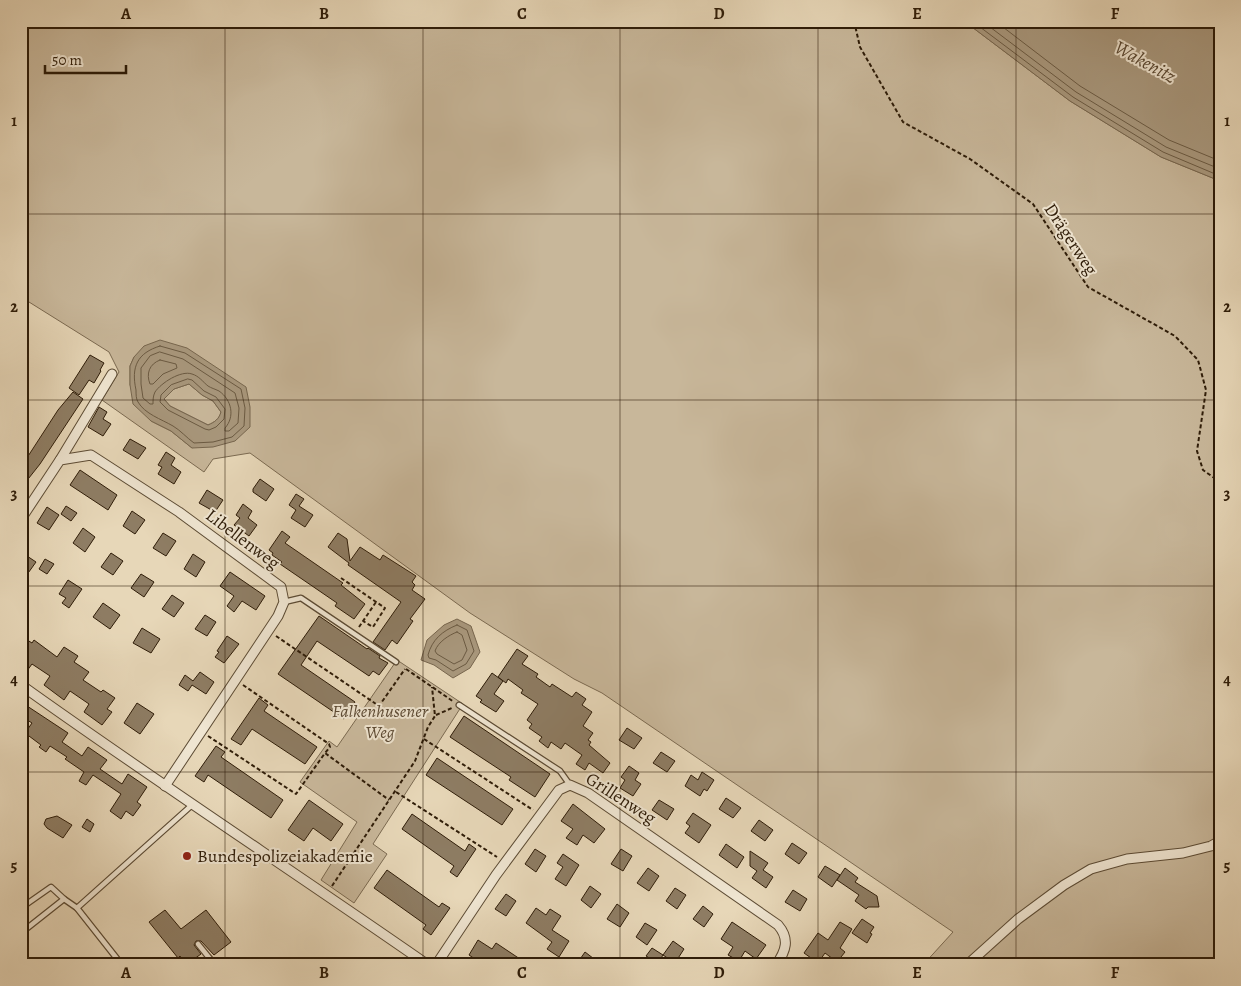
<svg xmlns="http://www.w3.org/2000/svg" width="1241" height="986" font-family="Alegreya,serif">
  <rect width="100%" height="100%" fill="#e7d7b8"/>
  <filter id="stains"><feTurbulence type="fractalNoise" baseFrequency=".004" numOctaves="4"/><feColorMatrix values="0 0 0 0 .2 0 0 0 0 .09 0 0 0 0 .02 0 0 0 .5 -.17"/></filter>
  <radialGradient id="worn" r=".72"><stop offset=".6" stop-color="#630" stop-opacity="0"/><stop offset="1" stop-color="#630" stop-opacity=".3"/></radialGradient>
  <g fill="#c8b79a" stroke="#7b6a51" fill-rule="evenodd">
    <path d="M 21,21 L 964,21 L 1070,101 L 1161,157 L 1220,181 L 1220,965 L 923,965 L 953,932 L 602,693 L 574,679 L 470,613 L 250,453 L 213,459 L 204,472 L 102,400 L 119,372 L 109,352 L 21,297 ZM 134,357 L 250,407 L 192,448 L 171,431 L 151,421 L 130,385 L 130,366 Z"/>
    <path d="M 189,384 L 202,395 L 213,401 L 221,412 C 219,419 215,422 208,425 L 170,406 L 164,399 L 174,389 Z"/>
    <path d="M 397,660 L 463,704 L 373,844 L 387,854 L 354,903 L 321,880 L 357,822 L 300,782 L 329,741 L 337,747 Z"/>
  </g>
  <g fill="#a8977c" stroke="#77664e" fill-rule="evenodd">
    <path d="M 964,21 L 1220,21 L 1220,181 L 1161,157 L 1070,101 Z"/>
    <path d="M 160,340 L 187,348 L 246,387 L 250,407 L 250,427 L 235,441 L 213,447 L 192,448 L 171,431 L 151,421 L 133,404 L 130,385 L 130,366 L 134,357 L 144,346 ZM 189,384 L 202,395 L 213,401 L 221,412 C 219,419 215,422 208,425 L 170,406 L 164,399 L 174,389 Z"/>
    <path d="M 457,619 L 471,626 L 480,652 L 470,668 L 453,678 L 434,665 L 421,660 L 427,640 L 444,625 Z"/>
  </g>
  <g fill="none" stroke-linecap="round" stroke-linejoin="round">
    <g stroke="#6b5a42" stroke-width="1">
      <path d="M 972,21 L 1073,97 L 1163,152 L 1220,176"/>
      <path d="M 982,21 L 1076,92 L 1166,147 L 1220,169"/>
      <path d="M 995,21 L 1080,86 L 1169,140 L 1220,161"/>
      <path d="M 160,346 L 185,353 L 241,389 L 245,408 L 244,426 L 232,437 L 213,442 L 194,443 C 187,438 180,430 173,426 C 161,419 145,414 138,402 C 136,399 136,394 136,390 C 131,367 137,353 160,346 Z"/>
      <path d="M 160,352 L 183,359 L 235,393 L 239,408 L 238,423 L 229,431 L 225,431 L 225,428 C 235,417 232,400 219,391 C 215,389 211,388 208,386 C 203,382 199,376 192,374 C 181,370 161,383 155,392 C 153,396 153,400 153,404 L 150,404 L 143,398 L 141,384 L 141,368 L 150,356 Z"/>
      <path d="M 160,360 L 176,364 L 177,368 L 163,374 L 153,384 L 150,384 C 146,374 149,364 160,360 Z"/>
      <path d="M 188,379 L 192,380 L 204,391 L 216,397 L 225,409 L 224,419 L 216,427 L 209,430 L 205,429 L 168,410 L 160,402 L 161,395 L 171,385 Z"/>
      <path d="M 457,625 L 467,630 L 474,651 L 466,664 L 453,671 L 436,660 L 429,658 L 428,655 C 432,640 442,631 457,625 Z"/>
      <path d="M 457,632 L 462,635 L 467,650 L 462,660 L 454,664 L 437,654 L 435,651 C 438,642 449,635 457,632 Z"/>
    </g>
  </g>
  <g fill="#8e7d64" stroke="#2e1c08">
    <path d="M 90,355 L 104,363 L 100,370 L 101,371 L 94,383 L 89,380 L 79,395 L 69,388 Z"/>
    <path d="M 73,392 L 83,399 L 40,464 L 21,488 L 21,467 L 58,410 Z"/>
    <path d="M 99,407 L 107,412 L 103,419 L 111,424 L 103,436 L 88,427 Z"/>
    <path d="M 130,439 L 146,448 L 138,459 L 123,450 Z"/>
    <path d="M 166,452 L 175,458 L 171,465 L 181,472 L 174,484 L 158,474 L 162,467 L 158,465 Z"/>
    <path d="M 80,470 L 117,495 L 108,510 L 70,485 Z"/>
    <path d="M 260,479 L 274,489 L 266,501 L 253,492 L 253,489 Z"/>
    <path d="M 207,490 L 223,500 L 215,512 L 199,503 Z"/>
    <path d="M 296,494 L 304,499 L 299,506 L 313,515 L 305,527 L 291,518 L 296,510 L 289,505 Z"/>
    <path d="M 243,504 L 252,511 L 248,518 L 257,525 L 249,536 L 234,525 L 240,518 L 236,515 Z"/>
    <path d="M 66,506 L 77,513 L 71,521 L 61,514 Z"/>
    <path d="M 47,507 L 59,515 L 49,530 L 37,523 Z"/>
    <path d="M 132,511 L 145,520 L 135,534 L 123,526 Z"/>
    <path d="M 83,528 L 95,537 L 85,552 L 73,543 Z"/>
    <path d="M 282,531 L 290,537 L 285,543 L 343,583 L 341,585 L 365,604 L 354,619 L 335,606 L 337,603 L 280,564 L 282,562 L 272,555 L 273,553 L 269,550 Z"/>
    <path d="M 163,533 L 176,541 L 166,556 L 153,548 Z"/>
    <path d="M 338,533 L 347,539 L 350,561 L 360,547 L 380,560 L 383,555 L 416,576 L 412,582 L 415,585 L 412,590 L 425,599 L 410,619 L 413,621 L 397,644 L 392,640 L 385,650 L 373,642 L 401,602 L 348,565 L 349,563 L 328,547 Z"/>
    <path d="M 21,552 L 36,562 L 26,576 L 21,573 Z"/>
    <path d="M 111,553 L 123,561 L 113,575 L 101,567 Z"/>
    <path d="M 193,554 L 205,562 L 196,577 L 184,569 Z"/>
    <path d="M 45,559 L 54,564 L 47,574 L 39,569 Z"/>
    <path d="M 230,572 L 265,596 L 256,610 L 242,601 L 234,612 L 227,606 L 234,596 L 220,586 Z"/>
    <path d="M 141,574 L 154,582 L 144,597 L 131,588 Z"/>
    <path d="M 68,580 L 82,589 L 69,608 L 62,603 L 66,598 L 59,594 Z"/>
    <path d="M 172,595 L 184,603 L 174,617 L 162,609 Z"/>
    <path d="M 103,603 L 120,615 L 110,629 L 93,617 Z"/>
    <path d="M 205,615 L 216,622 L 207,636 L 195,629 Z"/>
    <path d="M 319,616 L 367,649 L 368,648 L 380,656 L 379,658 L 388,663 L 379,675 L 373,671 L 369,676 L 317,641 L 301,665 L 355,702 L 344,719 L 278,674 Z"/>
    <path d="M 142,628 L 160,639 L 151,653 L 133,643 Z"/>
    <path d="M 21,636 L 32,643 L 34,640 L 57,657 L 64,647 L 78,656 L 74,662 L 89,672 L 83,680 L 101,692 L 103,690 L 115,698 L 107,709 L 112,712 L 102,725 L 84,712 L 89,704 L 70,691 L 64,700 L 44,685 L 50,676 L 32,664 L 21,679 Z"/>
    <path d="M 227,636 L 239,644 L 224,663 L 215,657 L 219,652 L 217,651 Z"/>
    <path d="M 517,649 L 528,656 L 522,664 L 538,674 L 536,677 L 550,687 L 552,684 L 572,697 L 576,692 L 586,699 L 582,705 L 592,712 L 583,726 L 593,733 L 588,740 L 591,742 L 589,745 L 610,763 L 603,773 L 589,763 L 585,770 L 576,764 L 582,755 L 565,743 L 561,749 L 551,742 L 548,748 L 539,741 L 542,737 L 529,728 L 532,724 L 527,720 L 538,704 L 521,693 L 523,690 L 508,679 L 506,683 L 498,677 Z"/>
    <path d="M 200,672 L 214,682 L 206,694 L 192,685 L 188,691 L 179,685 L 185,675 L 193,681 Z"/>
    <path d="M 492,673 L 503,681 L 494,694 L 504,701 L 496,712 L 480,702 L 482,700 L 476,696 Z"/>
    <path d="M 259,698 L 268,705 L 264,711 L 317,747 L 305,764 L 252,729 L 241,745 L 231,739 Z"/>
    <path d="M 21,702 L 68,733 L 62,742 L 82,756 L 88,747 L 107,760 L 100,769 L 122,784 L 128,774 L 147,787 L 137,802 L 141,805 L 133,816 L 126,811 L 121,819 L 110,811 L 121,794 L 93,775 L 86,785 L 79,781 L 84,772 L 65,759 L 67,757 L 50,746 L 46,752 L 39,747 L 41,745 L 25,733 L 32,723 L 21,716 Z"/>
    <path d="M 137,703 L 154,714 L 140,734 L 124,723 Z"/>
    <path d="M 464,716 L 550,774 L 535,797 L 509,780 L 511,777 L 450,737 Z"/>
    <path d="M 627,728 L 642,738 L 634,749 L 619,740 Z"/>
    <path d="M 216,746 L 225,752 L 221,757 L 283,800 L 271,818 L 208,775 L 204,782 L 195,776 Z"/>
    <path d="M 661,752 L 675,761 L 667,772 L 653,763 Z"/>
    <path d="M 437,758 L 513,809 L 502,825 L 426,775 Z"/>
    <path d="M 629,766 L 639,773 L 635,780 L 641,784 L 633,796 L 620,788 L 625,780 L 621,777 Z"/>
    <path d="M 702,772 L 714,780 L 707,791 L 704,789 L 700,796 L 685,786 L 691,775 L 698,780 Z"/>
    <path d="M 726,798 L 741,808 L 733,818 L 719,809 Z"/>
    <path d="M 309,800 L 343,824 L 331,841 L 313,828 L 304,841 L 288,830 Z"/>
    <path d="M 659,800 L 674,809 L 667,820 L 652,810 Z"/>
    <path d="M 573,804 L 605,829 L 594,843 L 583,835 L 577,845 L 566,838 L 573,829 L 561,821 Z"/>
    <path d="M 693,813 L 711,825 L 699,843 L 685,833 L 690,826 L 686,823 Z"/>
    <path d="M 412,814 L 465,851 L 469,844 L 476,849 L 457,877 L 450,872 L 454,866 L 402,829 Z"/>
    <path d="M 57,816 L 72,825 L 63,838 L 47,828 L 44,824 L 46,819 Z"/>
    <path d="M 87,819 L 94,824 L 90,832 L 82,827 Z"/>
    <path d="M 759,820 L 773,830 L 765,841 L 751,831 Z"/>
    <path d="M 792,843 L 807,853 L 799,864 L 785,854 Z"/>
    <path d="M 726,844 L 744,857 L 737,868 L 719,855 Z"/>
    <path d="M 535,849 L 546,856 L 536,872 L 525,864 Z"/>
    <path d="M 621,849 L 632,856 L 623,871 L 611,864 Z"/>
    <path d="M 750,851 L 768,863 L 763,870 L 773,877 L 766,888 L 752,878 L 757,871 L 750,866 Z"/>
    <path d="M 563,854 L 579,865 L 566,886 L 555,879 L 563,867 L 557,863 Z"/>
    <path d="M 825,866 L 840,875 L 832,887 L 818,877 Z"/>
    <path d="M 648,868 L 659,876 L 649,891 L 637,883 Z"/>
    <path d="M 845,868 L 858,878 L 855,882 L 877,896 L 879,907 L 868,907 L 866,909 L 855,901 L 859,895 L 837,880 Z"/>
    <path d="M 387,870 L 439,907 L 442,903 L 450,908 L 431,935 L 423,929 L 426,925 L 374,888 Z"/>
    <path d="M 590,886 L 601,894 L 591,908 L 581,900 Z"/>
    <path d="M 675,888 L 686,895 L 677,909 L 666,901 Z"/>
    <path d="M 793,890 L 807,899 L 800,911 L 785,902 Z"/>
    <path d="M 506,894 L 516,901 L 506,916 L 495,909 Z"/>
    <path d="M 617,904 L 629,913 L 620,927 L 607,919 Z"/>
    <path d="M 703,906 L 713,914 L 704,927 L 693,919 Z"/>
    <path d="M 536,908 L 546,915 L 550,909 L 561,916 L 552,930 L 569,941 L 559,957 L 547,949 L 552,942 L 526,923 Z"/>
    <path d="M 165,910 L 181,929 L 206,910 L 231,942 L 214,955 L 201,941 L 196,941 L 194,945 L 201,954 L 186,965 L 180,956 L 178,958 L 149,922 Z"/>
    <path d="M 862,919 L 874,927 L 870,933 L 872,934 L 867,943 L 852,933 Z"/>
    <path d="M 732,922 L 766,945 L 756,959 L 745,951 L 739,961 L 728,955 L 733,947 L 721,939 Z"/>
    <path d="M 840,922 L 852,929 L 840,948 L 845,952 L 837,962 L 825,953 L 818,963 L 804,953 L 818,933 L 828,940 Z"/>
    <path d="M 645,923 L 657,930 L 647,945 L 636,937 Z"/>
    <path d="M 478,940 L 492,949 L 496,943 L 529,965 L 484,965 L 469,955 Z"/>
    <path d="M 673,941 L 684,949 L 675,963 L 663,955 Z"/>
    <path d="M 652,948 L 663,955 L 658,963 L 646,956 Z"/>
    <path d="M 585,952 L 602,965 L 576,965 Z"/>
  </g>
  <g fill="none" stroke-linecap="round" stroke-linejoin="round">
    <g stroke="#5c4b34" stroke-width="7">
      <g id="service">
        <path d="M 284,602 L 301,598 L 396,662"/>
        <path d="M 459,705 L 560,771 L 570,785"/>
        <path d="M 64,899 L 77,908 L 122,965"/>
        <path d="M 21,908 L 51,887 L 64,899 L 21,933"/>
        <path d="M 77,908 L 192,805"/>
        <path d="M 198,944 L 215,965"/>
      </g>
    </g>
    <g stroke="#5c4b34" stroke-width="11">
      <g id="minor">
        <path d="M 60,460 L 112,374"/>
        <path d="M 21,519 L 60,460 L 91,455 L 179,512 L 281,587 L 284,602 L 278,616 L 165,786"/>
        <path d="M 21,685 C 155,781 293,871 428,965"/>
        <path d="M 436,965 L 496,875 L 559,790 L 570,785 L 588,793 L 778,925 C 790,939 786,951 776,965"/>
        <path d="M 967,965 L 1018,919 L 1064,885 L 1091,869 L 1127,859 L 1183,853 L 1211,846 L 1220,841"/>
      </g>
    </g>
    <g stroke="#2e1c08" stroke-width="2" stroke-dasharray="4 2.5" stroke-linecap="butt">
      <path d="M 854,21 L 860,47 L 903,122 L 970,159 L 1033,204 L 1088,287 L 1175,336 L 1198,360 L 1206,390 L 1197,451 L 1203,470 L 1220,482"/>
      <path d="M 341,578 L 385,608 L 373,627 L 363,621"/>
      <path d="M 359,627 L 376,602"/>
      <path d="M 276,636 L 379,706 L 405,669"/>
      <path d="M 406,669 L 454,702"/>
      <path d="M 243,685 L 329,744 L 330,747 L 325,753"/>
      <path d="M 436,715 L 452,708"/>
      <path d="M 208,736 L 296,794 L 325,753 L 389,800"/>
      <path d="M 424,739 L 533,810"/>
      <path d="M 396,792 L 497,857"/>
      <path d="M 332,886 L 415,761 L 428,727 L 435,716 L 432,687"/>
    </g>
    <use href="#service" stroke="#efe5d1" stroke-width="4.5"/>
    <use href="#minor" stroke="#efe5d1" stroke-width="9"/>
  </g>
  <path fill="none" stroke="#2e1c08" stroke-width="1" stroke-opacity="0.55" d="M 225,21 L 225,965M 423,21 L 423,965M 620,21 L 620,965M 818,21 L 818,965M 1016,21 L 1016,965M 21,214 L 1220,214M 21,400 L 1220,400M 21,586 L 1220,586M 21,772 L 1220,772"/>
  <circle fill="#8f2418" stroke="#efe5d1" stroke-width="2" cx="187" cy="856" r="5"/>
  <g text-anchor="middle" dominant-baseline="central" stroke-width="4" stroke-linejoin="round" paint-order="stroke">
    <g font-size="18" fill="#2e1c08" stroke="#efe5d1">
      <text transform="translate(1071 239) rotate(57)">Drägerweg</text>
      <text transform="translate(243 539) rotate(37)">Libellenweg</text>
      <text transform="translate(621 798) rotate(33)">Grillenweg</text>
    </g>
    <g font-size="18" font-style="italic" fill="#5c4a34" stroke="#efe5d1">
      <text x="380" y="711">Falkenhusener<tspan x="380" dy="21">Weg</tspan></text>
    </g>
    <g font-size="18" fill="#2e1c08" stroke="#efe5d1" text-anchor="start">
      <text x="197" y="856">Bundespolizeiakademie</text>
    </g>
    <g font-size="19" font-style="italic" fill="#594731" stroke="#efe5d1">
      <text transform="translate(1145 62) rotate(29)">Wakenitz</text>
    </g>
  </g>
  <rect width="1241" height="986" fill="none" stroke="#e7d7b8" stroke-width="55"/>
  <path d="M45 65v8h81v-8" fill="none" stroke="#2e1c08" stroke-width="2.5"/>
  <text x="52" y="65" font-size="15" fill="#2e1c08" stroke="#efe5d1" stroke-width="4" paint-order="stroke">50 m</text>
  <rect x="28" y="28" width="1186" height="930" fill="none" stroke="#2e1c08" stroke-width="2"/>
  <g font-size="16" text-anchor="middle" font-weight="bold" fill="#2e1c08">
    <text x="126" y="19">A</text>
    <text x="324" y="19">B</text>
    <text x="522" y="19">C</text>
    <text x="719" y="19">D</text>
    <text x="917" y="19">E</text>
    <text x="1115" y="19">F</text>
    <text x="14" y="126">1</text>
    <text x="1227" y="126">1</text>
    <text x="14" y="312">2</text>
    <text x="1227" y="312">2</text>
    <text x="14" y="499">3</text>
    <text x="1227" y="499">3</text>
    <text x="14" y="685">4</text>
    <text x="1227" y="685">4</text>
    <text x="14" y="871">5</text>
    <text x="1227" y="871">5</text>
    <text x="126" y="978">A</text>
    <text x="324" y="978">B</text>
    <text x="522" y="978">C</text>
    <text x="719" y="978">D</text>
    <text x="917" y="978">E</text>
    <text x="1115" y="978">F</text>
  </g>
  <rect width="100%" height="100%" filter="url(#stains)"/>
  <rect width="100%" height="100%" fill="url(#worn)"/>
</svg>
